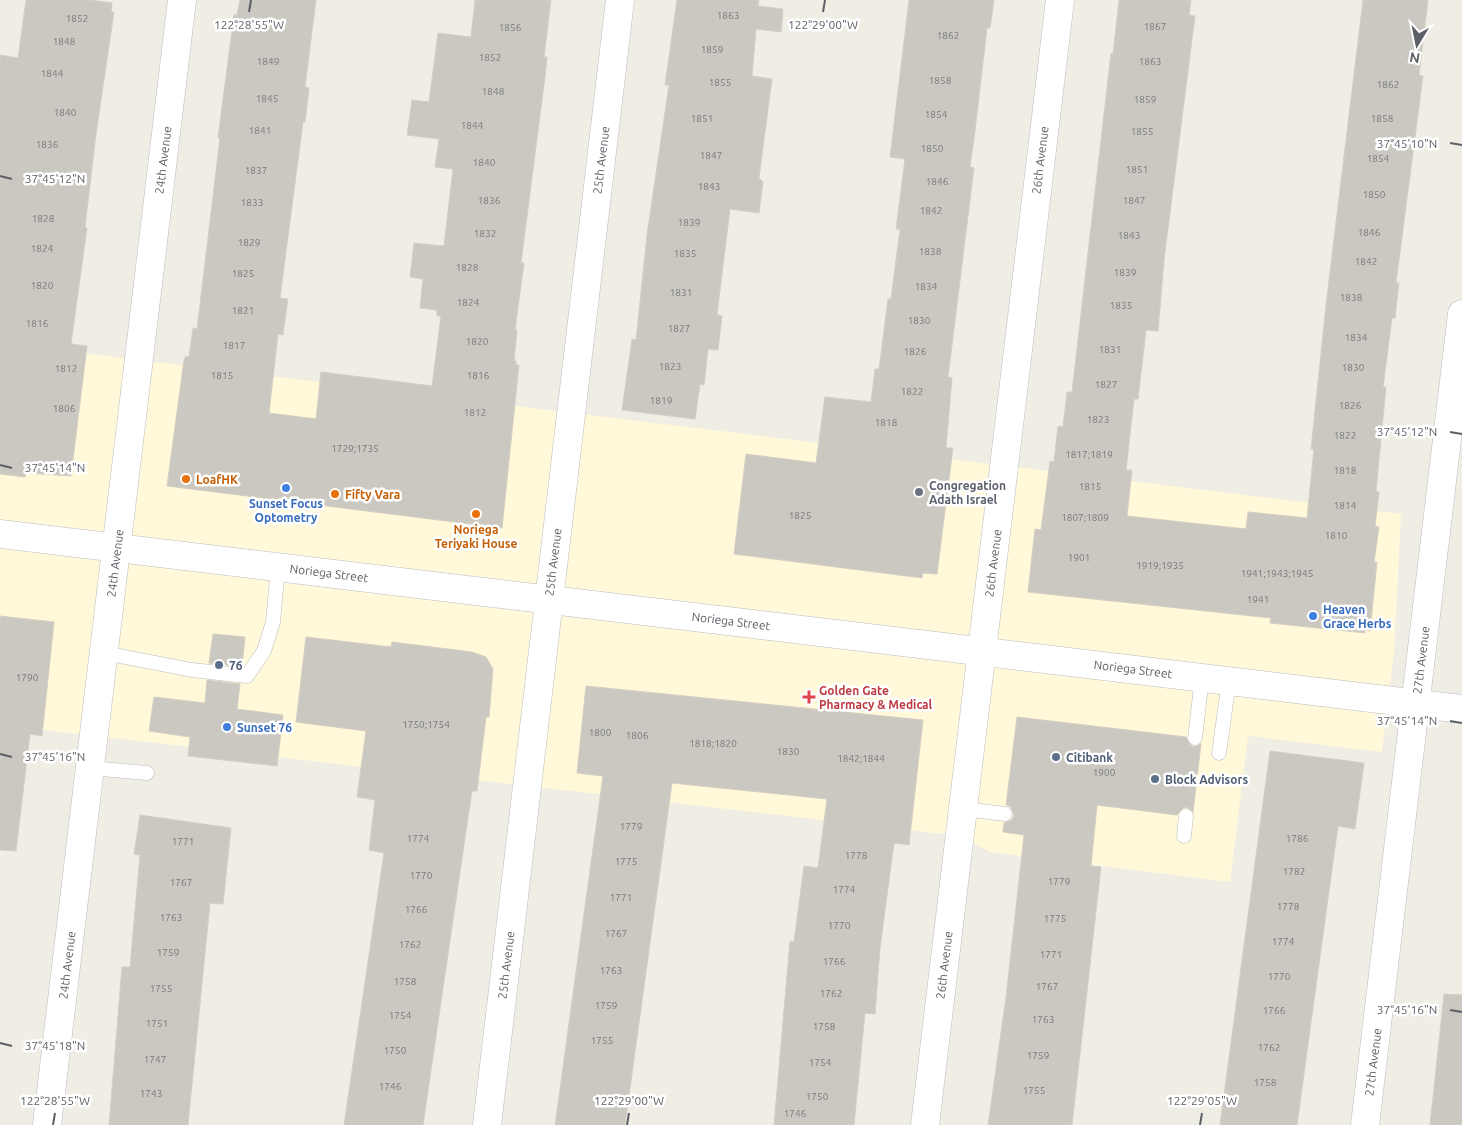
<svg xmlns="http://www.w3.org/2000/svg" width="1462" height="1125" font-family="Ubuntu,sans-serif">
  <rect width="100%" height="100%" fill="#f0ede4"/>
  <path fill="#fff8d9" d="M 0,343 L 1401,514 L 1394,653 L 1382,752 L 1248,736 L 1230,882 L 990,852 L 960,836 L 0,725 Z"/>
  <g fill="#cbc8c1" stroke="#d5cfc2">
    <path d="M 26,0 L 91,0 L 112,3 L 111,12 L 114,12 L 96,134 L 85,227 L 87,228 L 71,344 L 87,346 L 71,476 L 26,473 L 25,477 L 0,474 L 0,55 L 18,58 Z"/>
    <path d="M 240,0 L 316,0 L 305,87 L 309,88 L 305,122 L 303,122 L 280,298 L 288,299 L 283,335 L 278,334 L 269,413 L 316,419 L 321,372 L 432,386 L 441,316 L 437,316 L 437,310 L 420,308 L 423,279 L 410,277 L 414,243 L 444,246 L 453,169 L 435,167 L 439,139 L 407,135 L 412,100 L 429,102 L 438,33 L 471,37 L 475,0 L 551,0 L 544,57 L 547,57 L 545,77 L 521,263 L 524,263 L 515,330 L 517,330 L 514,361 L 516,361 L 516,365 L 519,365 L 502,528 L 167,486 L 184,360 L 186,356 L 189,357 L 193,328 L 197,329 L 220,138 L 218,138 L 234,15 L 237,15 Z"/>
    <path d="M 677,0 L 759,0 L 758,6 L 783,9 L 781,32 L 756,29 L 752,76 L 772,79 L 759,178 L 763,182 L 759,213 L 730,209 L 717,315 L 722,316 L 718,350 L 708,349 L 704,385 L 700,384 L 695,419 L 622,410 L 632,339 L 636,340 L 647,235 L 669,85 L 665,85 Z"/>
    <path d="M 909,0 L 994,0 L 990,28 L 987,28 L 975,131 L 970,167 L 974,168 L 948,377 L 952,378 L 946,448 L 953,448 L 937,574 L 923,573 L 922,578 L 734,554 L 746,454 L 816,463 L 825,397 L 871,402 L 875,369 L 879,369 L 888,299 L 891,299 L 900,229 L 896,229 L 905,159 L 890,157 Z"/>
    <path d="M 1119,0 L 1191,0 L 1189,15 L 1195,16 L 1164,260 L 1158,331 L 1146,330 L 1138,399 L 1134,399 L 1126,470 L 1132,470 L 1127,516 L 1246,529 L 1248,512 L 1307,518 L 1314,449 L 1311,449 L 1326,305 L 1363,0 L 1428,0 L 1419,75 L 1423,76 L 1396,283 L 1399,283 L 1395,318 L 1392,318 L 1383,387 L 1386,387 L 1376,491 L 1379,492 L 1375,526 L 1379,527 L 1374,562 L 1377,562 L 1370,631 L 1365,630 L 1365,633 L 1270,623 L 1271,618 L 1028,592 L 1035,529 L 1041,530 L 1050,461 L 1054,462 L 1058,426 L 1063,427 L 1067,392 L 1072,392 L 1107,88 L 1111,53 L 1113,54 Z"/>
    <path d="M 0,616 L 54,622 L 42,736 L 30,734 L 16,851 L 0,850 Z"/>
    <path d="M 213,634 L 245,637 L 242,667 L 209,663 Z"/>
    <path d="M 306,637 L 391,647 L 392,642 L 472,652 L 486,657 L 493,669 L 489,717 L 486,717 L 477,791 L 472,791 L 469,811 L 423,1125 L 344,1125 L 384,853 L 369,850 L 375,800 L 357,797 L 366,731 L 296,722 Z"/>
    <path d="M 207,680 L 240,684 L 237,709 L 283,715 L 277,766 L 188,756 L 190,737 L 149,731 L 154,697 L 205,703 Z"/>
    <path d="M 586,686 L 923,720 L 909,845 L 894,843 L 880,948 L 875,1014 L 865,1013 L 854,1125 L 774,1125 L 790,941 L 794,942 L 804,866 L 818,868 L 827,799 L 672,783 L 625,1125 L 555,1125 L 603,776 L 577,773 Z"/>
    <path d="M 1017,717 L 1186,737 L 1190,745 L 1194,747 L 1201,744 L 1193,812 L 1187,807 L 1183,808 L 1177,815 L 1097,805 L 1091,866 L 1101,867 L 1072,1125 L 988,1125 L 1006,997 L 1024,835 L 1003,832 L 1004,823 L 1012,820 L 1014,815 L 1011,807 L 1006,805 Z"/>
    <path d="M 1270,751 L 1364,763 L 1355,829 L 1338,826 L 1297,1125 L 1220,1125 Z"/>
    <path d="M 140,815 L 231,828 L 223,904 L 210,903 L 188,1125 L 109,1125 L 122,967 L 130,967 L 140,855 L 134,854 Z"/>
    <path d="M 1444,994 L 1462,995 L 1462,1125 L 1430,1125 Z"/>
  </g>
  <g fill="none" stroke-linecap="round" stroke-linejoin="round">
    <g stroke="#b9bcc1" stroke-width="15">
      <g id="lane">
        <path d="M 104,653 L 192,670 L 247,676 L 264,651 L 273,622 L 278,567"/>
        <path d="M 1195,738 L 1202,678"/>
        <path d="M 1219,753 L 1229,681"/>
        <path d="M 90,768 L 147,773"/>
        <path d="M 963,809 L 1005,814"/>
        <path d="M 1184,836 L 1186,816"/>
      </g>
    </g>
    <g stroke="#b9bcc1" stroke-width="29">
      <g id="street">
        <path d="M 47,1125 L 182,0"/>
        <path d="M 487,1125 L 620,0"/>
        <path d="M 925,1125 L 1060,0"/>
        <path d="M 1365,1125 L 1462,314"/>
      </g>
    </g>
    <g stroke="#b9bdc3" stroke-width="29">
      <path id="secondary" d="M 0,534 L 1462,709"/>
    </g>
    <use href="#lane" stroke="#fff" stroke-width="14"/>
    <use href="#street" stroke="#fff" stroke-width="28"/>
    <use href="#secondary" stroke="#fff" stroke-width="28"/>
  </g>
  <path fill="none" stroke="#5c6066" stroke-width="2" d="M 249,12 L 251,0M 823,12 L 825,0M 1450,143 L 1462,145M 0,176 L 12,179M 1450,432 L 1462,434M 0,465 L 12,468M 1450,721 L 1462,723M 0,754 L 12,757M 1450,1010 L 1462,1012M 0,1043 L 12,1046M 53,1125 L 55,1113M 627,1125 L 629,1113M 1200,1125 L 1202,1113"/>
  <g fill="#e8710a" stroke="#fff" stroke-width="2">
    <circle cx="186" cy="479" r="5"/>
    <circle cx="335" cy="494" r="5"/>
    <circle cx="476" cy="514" r="5"/>
  </g>
  <g fill="#3f7fe0" stroke="#fff" stroke-width="2">
    <circle cx="286" cy="488" r="5"/>
    <circle cx="1313" cy="616" r="5"/>
    <circle cx="227" cy="727" r="5"/>
  </g>
  <circle fill="#6b7280" stroke="#fff" stroke-width="2" cx="919" cy="492" r="5"/>
  <g fill="#5c6f8a" stroke="#fff" stroke-width="2">
    <circle cx="219" cy="665" r="5"/>
    <circle cx="1056" cy="757" r="5"/>
    <circle cx="1155" cy="779" r="5"/>
  </g>
  <path fill="#e0444e" stroke="#fff" stroke-width="2" d="M806.5 689.5h5v5h5v5h-5v5h-5v-5h-5v-5h5z"/>
  <g text-anchor="middle" dominant-baseline="central" stroke-width="5" stroke-linejoin="round" paint-order="stroke">
    <g font-size="10" fill="#787a7d">
      <text x="728" y="15">1863</text>
      <text x="77" y="18">1852</text>
      <text x="1155" y="26">1867</text>
      <text x="510" y="27">1856</text>
      <text x="948" y="35">1862</text>
      <text x="64" y="41">1848</text>
      <text x="712" y="49">1859</text>
      <text x="490" y="57">1852</text>
      <text x="268" y="61">1849</text>
      <text x="1150" y="61">1863</text>
      <text x="52" y="73">1844</text>
      <text x="940" y="80">1858</text>
      <text x="720" y="82">1855</text>
      <text x="1388" y="84">1862</text>
      <text x="493" y="91">1848</text>
      <text x="267" y="98">1845</text>
      <text x="1145" y="99">1859</text>
      <text x="65" y="112">1840</text>
      <text x="936" y="114">1854</text>
      <text x="702" y="118">1851</text>
      <text x="1382" y="118">1858</text>
      <text x="472" y="125">1844</text>
      <text x="260" y="130">1841</text>
      <text x="1142" y="131">1855</text>
      <text x="47" y="144">1836</text>
      <text x="932" y="148">1850</text>
      <text x="711" y="155">1847</text>
      <text x="1378" y="158">1854</text>
      <text x="484" y="162">1840</text>
      <text x="1137" y="169">1851</text>
      <text x="256" y="170">1837</text>
      <text x="937" y="181">1846</text>
      <text x="709" y="186">1843</text>
      <text x="1374" y="194">1850</text>
      <text x="489" y="200">1836</text>
      <text x="1134" y="200">1847</text>
      <text x="252" y="202">1833</text>
      <text x="931" y="210">1842</text>
      <text x="43" y="218">1828</text>
      <text x="689" y="222">1839</text>
      <text x="1369" y="232">1846</text>
      <text x="485" y="233">1832</text>
      <text x="1129" y="235">1843</text>
      <text x="249" y="242">1829</text>
      <text x="42" y="248">1824</text>
      <text x="930" y="251">1838</text>
      <text x="685" y="253">1835</text>
      <text x="1366" y="261">1842</text>
      <text x="467" y="267">1828</text>
      <text x="1125" y="272">1839</text>
      <text x="243" y="273">1825</text>
      <text x="42" y="285">1820</text>
      <text x="926" y="286">1834</text>
      <text x="681" y="292">1831</text>
      <text x="1351" y="297">1838</text>
      <text x="468" y="302">1824</text>
      <text x="1121" y="305">1835</text>
      <text x="243" y="310">1821</text>
      <text x="919" y="320">1830</text>
      <text x="37" y="323">1816</text>
      <text x="679" y="328">1827</text>
      <text x="1356" y="337">1834</text>
      <text x="477" y="341">1820</text>
      <text x="234" y="345">1817</text>
      <text x="1110" y="349">1831</text>
      <text x="915" y="351">1826</text>
      <text x="670" y="366">1823</text>
      <text x="1353" y="367">1830</text>
      <text x="66" y="368">1812</text>
      <text x="222" y="375">1815</text>
      <text x="478" y="375">1816</text>
      <text x="1106" y="384">1827</text>
      <text x="912" y="391">1822</text>
      <text x="661" y="400">1819</text>
      <text x="1350" y="405">1826</text>
      <text x="64" y="408">1806</text>
      <text x="475" y="412">1812</text>
      <text x="1098" y="419">1823</text>
      <text x="886" y="422">1818</text>
      <text x="1345" y="435">1822</text>
      <text x="355" y="448">1729;1735</text>
      <text x="1089" y="454">1817;1819</text>
      <text x="1345" y="470">1818</text>
      <text x="1090" y="486">1815</text>
      <text x="1345" y="505">1814</text>
      <text x="800" y="515">1825</text>
      <text x="1085" y="517">1807;1809</text>
      <text x="1336" y="535">1810</text>
      <text x="1079" y="557">1901</text>
      <text x="1160" y="565">1919;1935</text>
      <text x="1277" y="573">1941;1943;1945</text>
      <text x="1258" y="599">1941</text>
      <text x="27" y="677">1790</text>
      <text x="426" y="724">1750;1754</text>
      <text x="600" y="732">1800</text>
      <text x="637" y="735">1806</text>
      <text x="713" y="743">1818;1820</text>
      <text x="788" y="751">1830</text>
      <text x="861" y="758">1842;1844</text>
      <text x="1104" y="772">1900</text>
      <text x="631" y="826">1779</text>
      <text x="418" y="838">1774</text>
      <text x="1297" y="838">1786</text>
      <text x="183" y="841">1771</text>
      <text x="856" y="855">1778</text>
      <text x="626" y="861">1775</text>
      <text x="1294" y="871">1782</text>
      <text x="421" y="875">1770</text>
      <text x="1059" y="881">1779</text>
      <text x="181" y="882">1767</text>
      <text x="844" y="889">1774</text>
      <text x="621" y="897">1771</text>
      <text x="1288" y="906">1778</text>
      <text x="416" y="909">1766</text>
      <text x="171" y="917">1763</text>
      <text x="1055" y="918">1775</text>
      <text x="839" y="925">1770</text>
      <text x="616" y="933">1767</text>
      <text x="1283" y="941">1774</text>
      <text x="410" y="944">1762</text>
      <text x="168" y="952">1759</text>
      <text x="1051" y="954">1771</text>
      <text x="834" y="961">1766</text>
      <text x="611" y="970">1763</text>
      <text x="1279" y="976">1770</text>
      <text x="405" y="981">1758</text>
      <text x="1047" y="986">1767</text>
      <text x="161" y="988">1755</text>
      <text x="831" y="993">1762</text>
      <text x="606" y="1005">1759</text>
      <text x="1274" y="1010">1766</text>
      <text x="400" y="1015">1754</text>
      <text x="1043" y="1019">1763</text>
      <text x="157" y="1023">1751</text>
      <text x="824" y="1026">1758</text>
      <text x="602" y="1040">1755</text>
      <text x="1269" y="1047">1762</text>
      <text x="395" y="1050">1750</text>
      <text x="1038" y="1055">1759</text>
      <text x="155" y="1059">1747</text>
      <text x="820" y="1062">1754</text>
      <text x="1265" y="1082">1758</text>
      <text x="390" y="1086">1746</text>
      <text x="1034" y="1090">1755</text>
      <text x="151" y="1093">1743</text>
      <text x="817" y="1096">1750</text>
      <text x="795" y="1113">1746</text>
    </g>
    <g font-size="12" fill="#5c6066" stroke="#fff">
      <text transform="translate(163 160) rotate(-83)">24th Avenue</text>
      <text transform="translate(601 160) rotate(-83)">25th Avenue</text>
      <text transform="translate(1040 160) rotate(-83)">26th Avenue</text>
      <text transform="translate(553 562) rotate(-83)">25th Avenue</text>
      <text transform="translate(115 563) rotate(-83)">24th Avenue</text>
      <text transform="translate(993 563) rotate(-83)">26th Avenue</text>
      <text transform="translate(329 573) rotate(7)">Noriega Street</text>
      <text transform="translate(731 621) rotate(7)">Noriega Street</text>
      <text transform="translate(1421 660) rotate(-83)">27th Avenue</text>
      <text transform="translate(1133 669) rotate(7)">Noriega Street</text>
      <text transform="translate(67 965) rotate(-83)">24th Avenue</text>
      <text transform="translate(506 965) rotate(-83)">25th Avenue</text>
      <text transform="translate(944 965) rotate(-83)">26th Avenue</text>
      <text transform="translate(1373 1062) rotate(-83)">27th Avenue</text>
    </g>
    <g font-size="12" font-weight="bold" fill="#c56008" stroke="#fff" text-anchor="start">
      <text x="196" y="479">LoafHK</text>
      <text x="345" y="494">Fifty Vara</text>
      <text x="476" y="529" text-anchor="middle">Noriega<tspan x="476" dy="14">Teriyaki House</tspan></text>
    </g>
    <g font-size="12" font-weight="bold" fill="#5b616d" stroke="#fff" text-anchor="start">
      <text x="929" y="485">Congregation<tspan x="929" dy="14">Adath Israel</tspan></text>
    </g>
    <g font-size="12" font-weight="bold" fill="#366cbe" stroke="#fff" text-anchor="start">
      <text x="286" y="503" text-anchor="middle">Sunset Focus<tspan x="286" dy="14">Optometry</tspan></text>
      <text x="1323" y="609">Heaven<tspan x="1323" dy="14">Grace Herbs</tspan></text>
      <text x="237" y="727">Sunset 76</text>
    </g>
    <g font-size="12" font-weight="bold" fill="#4e5e75" stroke="#fff" text-anchor="start">
      <text x="229" y="665">76</text>
      <text x="1066" y="757">Citibank</text>
      <text x="1165" y="779">Block Advisors</text>
    </g>
    <g font-size="12" font-weight="bold" fill="#be3a42" stroke="#fff" text-anchor="start">
      <text x="819" y="690">Golden Gate<tspan x="819" dy="14">Pharmacy &amp; Medical</tspan></text>
    </g>
  </g>
  <g font-size="12" text-anchor="middle" fill="#5c6066" stroke="#fff" stroke-width="5" stroke-linejoin="round" paint-order="stroke">
    <text x="249" y="29">122°28'55"W</text>
    <text x="823" y="29">122°29'00"W</text>
    <text x="1407" y="148">37°45'10"N</text>
    <text x="55" y="183">37°45'12"N</text>
    <text x="1407" y="436">37°45'12"N</text>
    <text x="55" y="472">37°45'14"N</text>
    <text x="1407" y="725">37°45'14"N</text>
    <text x="55" y="761">37°45'16"N</text>
    <text x="1407" y="1014">37°45'16"N</text>
    <text x="55" y="1050">37°45'18"N</text>
    <text x="55" y="1105">122°28'55"W</text>
    <text x="629" y="1105">122°29'00"W</text>
    <text x="1202" y="1105">122°29'05"W</text>
  </g>
  <g transform="translate(1417 45) rotate(190)" stroke="#ffffff" stroke-width="4" paint-order="stroke">
  <path d="M0-4L9 19L0 12L-9 19Z" fill="#5c6066"/>
  <text y="-8" font-size="14" font-weight="bold" text-anchor="middle" fill="#5c6066">N</text>
  </g>
</svg>
